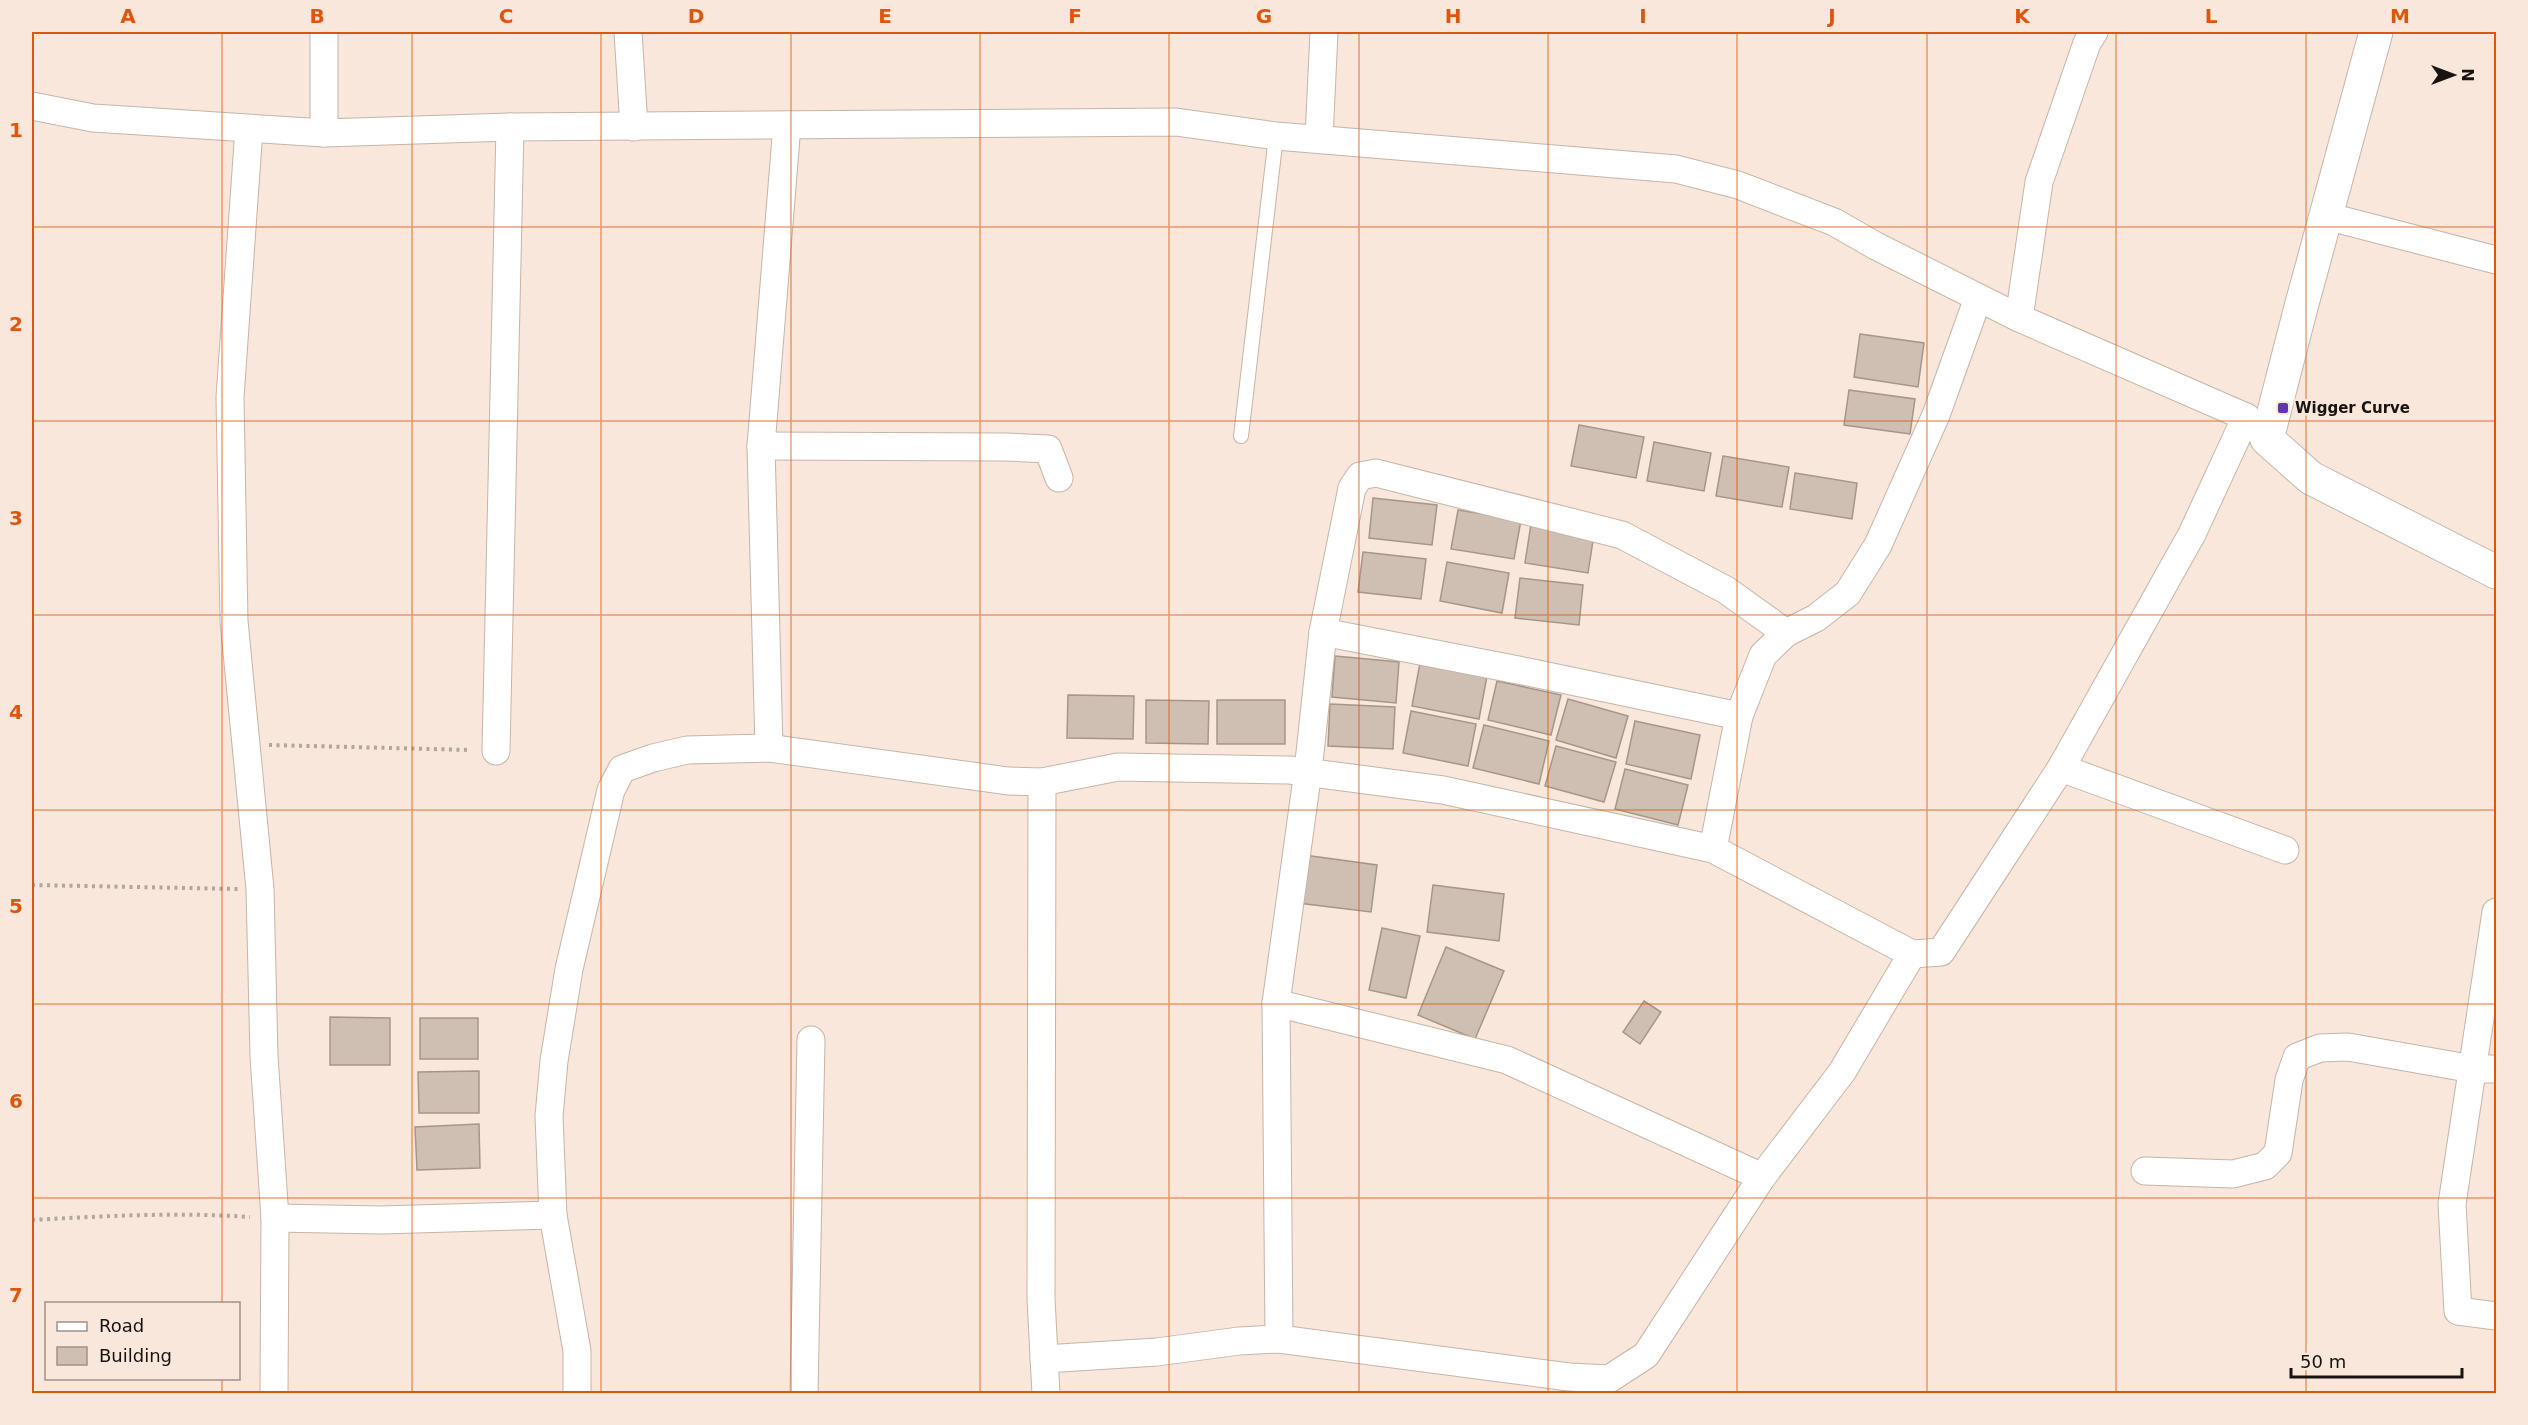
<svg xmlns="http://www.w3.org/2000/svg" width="2528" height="1425" font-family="'DejaVu Sans',sans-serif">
  <rect width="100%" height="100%" fill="#f8e7da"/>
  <g fill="#cfbeb2" stroke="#a6968a" stroke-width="1.5">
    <path d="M 1860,334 L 1924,343 L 1918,387 L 1854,377 Z"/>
    <path d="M 1849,390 L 1915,399 L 1910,434 L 1844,425 Z"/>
    <path d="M 1579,425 L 1644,437 L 1636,478 L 1571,466 Z"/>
    <path d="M 1654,442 L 1711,453 L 1704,491 L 1647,481 Z"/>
    <path d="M 1723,456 L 1789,467 L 1782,507 L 1716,496 Z"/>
    <path d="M 1795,473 L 1857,483 L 1852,519 L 1790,509 Z"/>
    <path d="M 1373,498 L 1437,505 L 1432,545 L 1369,538 Z"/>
    <path d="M 1458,510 L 1521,520 L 1514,559 L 1451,549 Z"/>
    <path d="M 1531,524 L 1594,534 L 1588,573 L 1525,563 Z"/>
    <path d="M 1363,552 L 1426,559 L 1421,599 L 1358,592 Z"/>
    <path d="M 1447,562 L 1509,573 L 1502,613 L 1440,601 Z"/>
    <path d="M 1520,578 L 1583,585 L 1579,625 L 1515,618 Z"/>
    <path d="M 1335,656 L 1399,662 L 1396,703 L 1332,697 Z"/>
    <path d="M 1420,663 L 1487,676 L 1479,719 L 1412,706 Z"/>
    <path d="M 1497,681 L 1561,695 L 1551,735 L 1488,720 Z"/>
    <path d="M 1068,695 L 1134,696 L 1133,739 L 1067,738 Z"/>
    <path d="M 1568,699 L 1628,716 L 1616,758 L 1556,740 Z"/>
    <path d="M 1146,700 L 1209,701 L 1208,744 L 1146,743 Z"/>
    <rect x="1217" y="700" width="68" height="44"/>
    <path d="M 1330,704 L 1395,707 L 1393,749 L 1328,746 Z"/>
    <path d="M 1411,711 L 1476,724 L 1468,766 L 1403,753 Z"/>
    <path d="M 1635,721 L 1700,735 L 1691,779 L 1626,764 Z"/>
    <path d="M 1484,725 L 1549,741 L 1539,784 L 1473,768 Z"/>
    <path d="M 1556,746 L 1616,762 L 1604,802 L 1545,786 Z"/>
    <path d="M 1625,769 L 1688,785 L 1678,825 L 1615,809 Z"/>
    <path d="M 1304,855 L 1377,865 L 1371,912 L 1298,903 Z"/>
    <path d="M 1433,885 L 1504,894 L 1499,941 L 1427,932 Z"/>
    <path d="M 1382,928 L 1420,936 L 1406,998 L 1369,990 Z"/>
    <path d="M 1446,947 L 1504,971 L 1475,1039 L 1418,1015 Z"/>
    <path d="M 1644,1001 L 1661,1012 L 1640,1044 L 1623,1032 Z"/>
    <path d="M 330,1017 L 390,1018 L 390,1065 L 330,1065 Z"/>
    <rect x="420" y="1018" width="58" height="41"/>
    <path d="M 479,1071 L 479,1113 L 419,1113 L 418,1072 Z"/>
    <path d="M 479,1124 L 480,1168 L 417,1170 L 415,1127 Z"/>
  </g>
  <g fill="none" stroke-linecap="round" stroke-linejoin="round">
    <g stroke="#c5b5a9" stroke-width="16">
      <path id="service" d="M 1241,436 L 1276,136"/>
    </g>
    <g stroke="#c5b5a9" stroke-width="29">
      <g id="minor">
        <path d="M 324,32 L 324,133"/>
        <path d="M 628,32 L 634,127"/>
        <path d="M 32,106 L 93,118 L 324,133 L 510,127 L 1176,122 L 1276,136 L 1676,169 L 1738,185 L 1834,222 L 1876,246 L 2019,318 L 2246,417 L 2259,431"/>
        <path d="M 249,129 L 230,397 L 234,621 L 260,889 L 264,1056 L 275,1218 L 274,1394"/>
        <path d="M 1319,138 L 1324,32"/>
        <path d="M 2326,216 L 2496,260"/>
        <path d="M 2019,318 L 2039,182 L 2087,43 L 2094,32"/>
        <path d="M 761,446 L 1005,447 L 1048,449 L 1059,478"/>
        <path d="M 1323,632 L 1528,672 L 1739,716"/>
        <path d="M 769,748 L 761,446 L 787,125"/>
        <path d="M 496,751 L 510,127"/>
        <path d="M 2061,768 L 2285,850"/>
        <path d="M 1042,782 L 1041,1299 L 1046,1394"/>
        <path d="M 1713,849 L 1739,716 L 1763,655 L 1786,633 L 1816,618 L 1848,593 L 1878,545 L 1936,415 L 1978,298"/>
        <path d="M 2496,912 L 2452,1204 L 2458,1311 L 2496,1316"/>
        <path d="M 1276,1003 L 1507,1060 L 1762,1177"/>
        <path d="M 2145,1171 L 2233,1174 L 2265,1166 L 2278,1153 L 2289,1080 L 2297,1057 L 2320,1048 L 2348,1047 L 2473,1069 L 2496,1069"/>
        <path d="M 275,1218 L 381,1220 L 553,1215"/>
        <path d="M 1279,1339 L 1276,1003 L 1308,771 L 1323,632 L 1352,488 L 1360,476 L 1376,473 L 1622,535 L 1726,590 L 1786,633"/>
        <path d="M 1044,1359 L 1157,1352 L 1239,1341 L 1279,1339 L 1569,1377 L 1609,1379 L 1646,1355 L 1762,1177 L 1842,1072 L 1912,954"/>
        <path d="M 577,1394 L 577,1351 L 553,1215 L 549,1116 L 554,1061 L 569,969 L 611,790 L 622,769 L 653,758 L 687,750 L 769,748 L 1008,781 L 1042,782 L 1118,767 L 1290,770 L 1443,790 L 1713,849 L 1912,954 L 1941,952 L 2061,768 L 2192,534 L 2246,417"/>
        <path d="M 804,1394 L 811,1040"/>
      </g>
    </g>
    <g stroke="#c5b5a9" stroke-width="35">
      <path id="tertiary" d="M 2376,32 L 2300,311 L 2267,439 L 2311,478 L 2496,572"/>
    </g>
    <g stroke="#b2a59a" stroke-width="4" stroke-dasharray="3 4.5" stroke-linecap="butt">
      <path d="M 269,745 L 471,750"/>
      <path d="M 32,885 L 238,889"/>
      <path d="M 32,1220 C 105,1216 177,1212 250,1217"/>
    </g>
    <use href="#service" stroke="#fff" stroke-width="14"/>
    <use href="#minor" stroke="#fff" stroke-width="27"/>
    <use href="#tertiary" stroke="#fff" stroke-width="33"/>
  </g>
  <path fill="none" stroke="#de560c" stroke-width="1.5" stroke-opacity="0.55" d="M 222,32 L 222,1304M 412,32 L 412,1394M 601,32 L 601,1394M 791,32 L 791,1394M 980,32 L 980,1394M 1169,32 L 1169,1394M 1359,32 L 1359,1394M 1548,32 L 1548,1394M 1737,32 L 1737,1394M 1927,32 L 1927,1394M 2116,32 L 2116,1394M 2306,32 L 2306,1394M 32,227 L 2496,227M 32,421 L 2496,421M 32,615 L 2496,615M 32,810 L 2496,810M 32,1004 L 2496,1004M 32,1198 L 2496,1198M 222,1378 L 222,1394"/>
  <rect fill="#6135ad" stroke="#f8e7da" stroke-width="2" x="2277" y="402" width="12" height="12" rx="3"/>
  <g text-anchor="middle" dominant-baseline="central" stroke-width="5" stroke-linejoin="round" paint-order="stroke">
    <g font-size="15" font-weight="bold" fill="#19130f" stroke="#f8e7da" text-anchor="start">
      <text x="2295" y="408">Wigger Curve</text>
    </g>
  </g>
  <rect width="2528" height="1425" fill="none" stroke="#f8e7da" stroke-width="66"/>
  <rect x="45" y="1302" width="195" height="78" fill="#f8e7da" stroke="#9f9289" stroke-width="1.5"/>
  <rect x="57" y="1322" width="30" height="9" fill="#ffffff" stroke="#9f9289" stroke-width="1.5"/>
  <text x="99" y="1332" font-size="18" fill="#19130f">Road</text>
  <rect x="57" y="1347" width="30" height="18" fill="#cfbeb2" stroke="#9f9289" stroke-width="1.5"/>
  <text x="99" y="1362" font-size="18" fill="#19130f">Building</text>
  <g transform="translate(2453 75) rotate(90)" stroke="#f8e7da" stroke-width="4.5" paint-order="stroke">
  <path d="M0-4.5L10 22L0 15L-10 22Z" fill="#19130f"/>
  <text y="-9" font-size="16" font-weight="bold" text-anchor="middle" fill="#19130f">N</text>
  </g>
  <path d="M2291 1368v9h171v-9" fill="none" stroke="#19130f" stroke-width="3"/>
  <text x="2300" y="1368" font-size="18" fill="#19130f" stroke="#f8e7da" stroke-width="4.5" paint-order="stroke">50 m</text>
  <rect x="33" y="33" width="2462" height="1359" fill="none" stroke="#de560c" stroke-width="2"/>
  <g font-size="20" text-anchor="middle" font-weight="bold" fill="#de560c">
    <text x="128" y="23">A</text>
    <text x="317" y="23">B</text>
    <text x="506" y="23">C</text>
    <text x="696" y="23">D</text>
    <text x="885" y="23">E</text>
    <text x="1075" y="23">F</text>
    <text x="1264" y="23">G</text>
    <text x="1453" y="23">H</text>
    <text x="1643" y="23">I</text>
    <text x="1832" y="23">J</text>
    <text x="2022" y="23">K</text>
    <text x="2211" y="23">L</text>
    <text x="2400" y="23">M</text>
    <text x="16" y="137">1</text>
    <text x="16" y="331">2</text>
    <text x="16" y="525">3</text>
    <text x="16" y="719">4</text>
    <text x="16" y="913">5</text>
    <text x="16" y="1108">6</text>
    <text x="16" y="1302">7</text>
  </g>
</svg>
